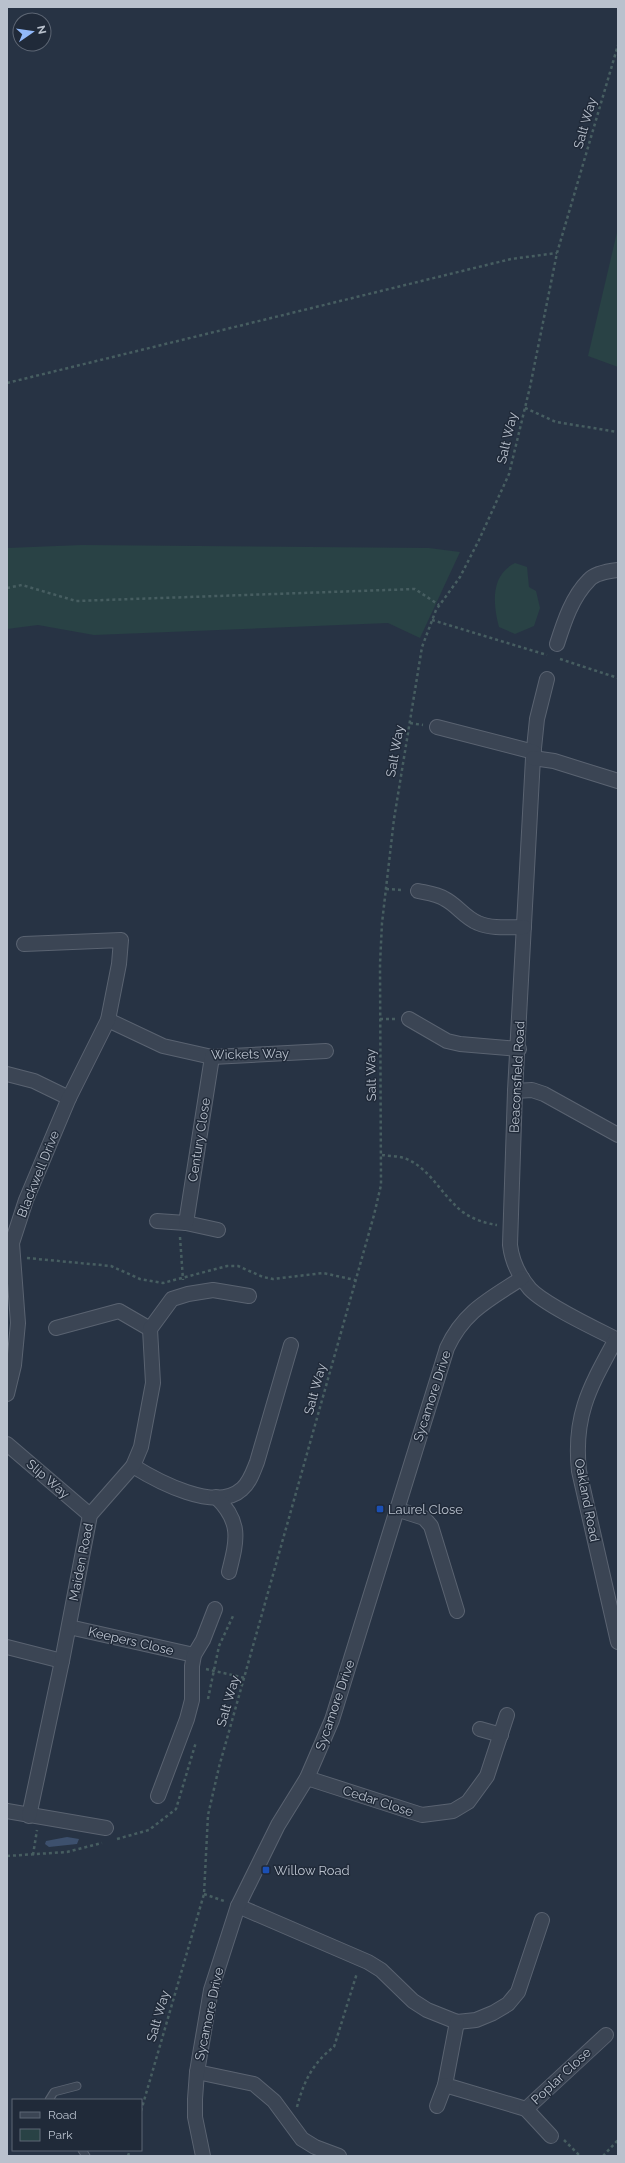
<svg xmlns="http://www.w3.org/2000/svg" width="625" height="2163" font-family="Raleway,sans-serif">
  <rect width="100%" height="100%" fill="#273344"/>
  <g fill="#294245">
    <path d="M 618,228 L 618,367 L 588,356 Z"/>
    <path d="M 82,545 L 429,548 L 460,552 L 420,638 L 388,623 L 94,635 L 38,625 L 7,629 L 7,548 Z"/>
    <path d="M 515,563 L 527,567 L 529,587 L 536,591 L 540,608 L 534,626 L 515,634 L 499,627 C 493,605 490,575 515,563 Z"/>
  </g>
  <path fill="#3d506d" d="M 67,1837 L 79,1839 L 77,1844 L 49,1847 L 45,1844 L 46,1841 Z"/>
  <g fill="none" stroke-linecap="round" stroke-linejoin="round">
    <g stroke="#5a6371" stroke-width="9">
      <g id="lane">
        <path d="M 49,2100 L 54,2092 L 77,2086"/>
        <path d="M 82,2150 L 86,2156"/>
      </g>
    </g>
    <g stroke="#5a6371" stroke-width="16">
      <g id="street">
        <path d="M 557,644 C 564,622 572,597 589,580 C 595,573 609,571 618,570"/>
        <path d="M 547,679 L 537,719 L 533,758 L 515,1091 L 510,1245 C 512,1262 519,1276 530,1289 C 545,1305 596,1329 618,1340"/>
        <path d="M 437,727 L 534,752"/>
        <path d="M 533,758 L 554,761 L 618,781"/>
        <path d="M 418,891 C 427,893 437,894 445,899 C 457,905 465,918 478,923 C 492,929 509,927 524,927"/>
        <path d="M 409,1019 L 447,1041 L 460,1044 L 519,1049"/>
        <path d="M 108,1020 L 163,1046 L 212,1057 L 326,1051"/>
        <path d="M 7,1074 L 34,1081 L 69,1098"/>
        <path d="M 515,1091 L 532,1090 L 544,1094 L 618,1135"/>
        <path d="M 157,1221 L 186,1223 L 218,1230"/>
        <path d="M 186,1223 L 212,1057"/>
        <path d="M 56,1328 L 119,1311 L 150,1329"/>
        <path d="M 616,1339 C 590,1387 573,1415 579,1471 L 618,1642"/>
        <path d="M 7,1394 L 14,1365 L 18,1323 L 12,1243 L 26,1200 L 69,1098 L 108,1020 L 119,964 L 121,940 L 24,944"/>
        <path d="M 7,1444 L 90,1515"/>
        <path d="M 133,1466 C 157,1481 216,1513 242,1489 C 250,1482 253,1472 257,1462 L 291,1345"/>
        <path d="M 216,1497 C 242,1522 237,1540 229,1572"/>
        <path d="M 396,1509 L 424,1518 L 431,1526 L 457,1611"/>
        <path d="M 69,1627 L 194,1655"/>
        <path d="M 7,1647 L 62,1661"/>
        <path d="M 480,1729 L 501,1735"/>
        <path d="M 307,1778 L 422,1815 L 453,1811 L 468,1802 L 487,1776 L 507,1715"/>
        <path d="M 158,1796 L 187,1719 L 192,1700 L 192,1666 L 194,1655 L 203,1640 L 215,1609"/>
        <path d="M 7,1811 L 106,1828"/>
        <path d="M 29,1816 L 62,1661 L 90,1515 L 133,1466 L 141,1447 L 153,1383 L 150,1329 L 172,1299 L 188,1294 L 213,1290 L 249,1296"/>
        <path d="M 238,1906 L 368,1962 L 381,1970 L 413,2001 L 427,2010 L 457,2022 L 476,2020 L 493,2013 L 508,2004 L 518,1992 L 542,1920"/>
        <path d="M 457,2022 L 445,2085 L 526,2109 L 606,2035"/>
        <path d="M 197,2072 L 254,2084 L 274,2101 L 302,2139 L 315,2147 L 339,2156"/>
        <path d="M 437,2106 L 445,2085"/>
        <path d="M 526,2109 L 551,2136"/>
        <path d="M 203,2156 L 195,2117 L 195,2099 L 197,2072 L 211,1990 L 238,1906 L 278,1825 L 307,1778 L 332,1720 L 447,1348 C 464,1311 490,1299 522,1278"/>
      </g>
    </g>
    <g stroke="#475e61" stroke-width="2.5" stroke-dasharray="3 3" stroke-linecap="butt">
      <path d="M 7,383 L 511,259 L 557,253"/>
      <path d="M 525,408 L 556,422 L 618,432"/>
      <path d="M 7,588 L 22,585 L 76,601 L 415,589 L 439,605"/>
      <path d="M 432,620 L 547,655"/>
      <path d="M 560,659 L 618,678"/>
      <path d="M 410,723 L 423,725"/>
      <path d="M 386,889 L 403,890"/>
      <path d="M 380,1019 L 395,1019"/>
      <path d="M 382,1155 C 389,1156 397,1156 404,1158 C 427,1166 439,1190 456,1206 C 466,1217 483,1223 497,1225"/>
      <path d="M 180,1237 L 183,1280"/>
      <path d="M 27,1258 L 111,1266 L 140,1279 L 163,1283 L 227,1266 L 238,1266 L 263,1277 L 273,1279 L 323,1273 L 355,1280"/>
      <path d="M 206,1669 L 245,1678"/>
      <path d="M 208,1699 L 219,1646 L 233,1616"/>
      <path d="M 117,1839 L 149,1830 L 176,1809 L 196,1742"/>
      <path d="M 33,1855 L 37,1830"/>
      <path d="M 7,1856 L 67,1852 L 102,1843"/>
      <path d="M 204,1894 L 224,1901"/>
      <path d="M 297,2107 C 303,2083 313,2062 334,2047 L 357,1973"/>
      <path d="M 141,2111 L 204,1894 L 208,1815 L 219,1767 L 374,1215 L 381,1185 L 380,964 L 382,923 L 394,819 L 422,647 L 436,610 L 460,577 L 479,540 L 509,474 L 530,387 L 557,253 L 618,45"/>
      <path d="M 564,2140 L 580,2156"/>
      <path d="M 128,2156 L 130,2150"/>
      <path d="M 603,2156 L 618,2140"/>
    </g>
    <use href="#lane" stroke="#3b4554" stroke-width="7"/>
    <use href="#street" stroke="#3b4554" stroke-width="14"/>
  </g>
  <g fill="#1a4fb4" stroke="#202a39" stroke-width="1.5">
    <rect x="376" y="1505" width="8" height="8" rx="2"/>
    <rect x="262" y="1866" width="8" height="8" rx="2"/>
  </g>
  <g text-anchor="middle" dominant-baseline="central" stroke-width="3" stroke-linejoin="round" paint-order="stroke">
    <g font-size="13" fill="#b9c1cd" stroke="#202a39">
      <text transform="translate(585 123) rotate(-74)">Salt Way</text>
      <text transform="translate(507 438) rotate(-77)">Salt Way</text>
      <text transform="translate(395 751) rotate(-80)">Salt Way</text>
      <text transform="translate(250 1054) rotate(-1)">Wickets Way</text>
      <text transform="translate(371 1075) rotate(-91)">Salt Way</text>
      <text transform="translate(517 1077) rotate(-87)">Beaconsfield Road</text>
      <text transform="translate(199 1140) rotate(-81)">Century Close</text>
      <text transform="translate(38 1174) rotate(-68)">Blackwell Drive</text>
      <text transform="translate(315 1389) rotate(-75)">Salt Way</text>
      <text transform="translate(432 1396) rotate(-72)">Sycamore Drive</text>
      <text transform="translate(48 1479) rotate(41)">Slip Way</text>
      <text transform="translate(587 1500) rotate(79)">Oakland Road</text>
      <text transform="translate(81 1562) rotate(-79)">Maiden Road</text>
      <text transform="translate(131 1641) rotate(13)">Keepers Close</text>
      <text transform="translate(228 1701) rotate(-74)">Salt Way</text>
      <text transform="translate(335 1705) rotate(-71)">Sycamore Drive</text>
      <text transform="translate(378 1801) rotate(18)">Cedar Close</text>
      <text transform="translate(209 2014) rotate(-78)">Sycamore Drive</text>
      <text transform="translate(158 2016) rotate(-74)">Salt Way</text>
      <text transform="translate(561 2076) rotate(-43)">Poplar Close</text>
    </g>
    <g font-size="13" fill="#b9c1cd" stroke="#202a39" text-anchor="start">
      <text x="388" y="1509">Laurel Close</text>
      <text x="274" y="1870">Willow Road</text>
    </g>
  </g>
  <rect width="625" height="2163" fill="none" stroke="#b9c1cd" stroke-width="16"/>
  <rect x="12" y="2099" width="130" height="52" fill="#202a39" stroke="#5d6674"/>
  <rect x="20" y="2112" width="20" height="6" fill="#3b4554" stroke="#5d6674"/>
  <text x="48" y="2119" font-size="12" fill="#b9c1cd">Road</text>
  <rect x="20" y="2129" width="20" height="12" fill="#294245" stroke="#5d6674"/>
  <text x="48" y="2139" font-size="12" fill="#b9c1cd">Park</text>
  <g transform="translate(32 32) rotate(77)"><circle r="19" fill="#202a39" stroke="#5d6674"/>
  <path d="M0-3L7 15L0 10L-7 15Z" fill="#91b9fa"/>
  <text y="-6" font-size="11" font-weight="bold" text-anchor="middle" fill="#b9c1cd">N</text>
  </g>
</svg>
